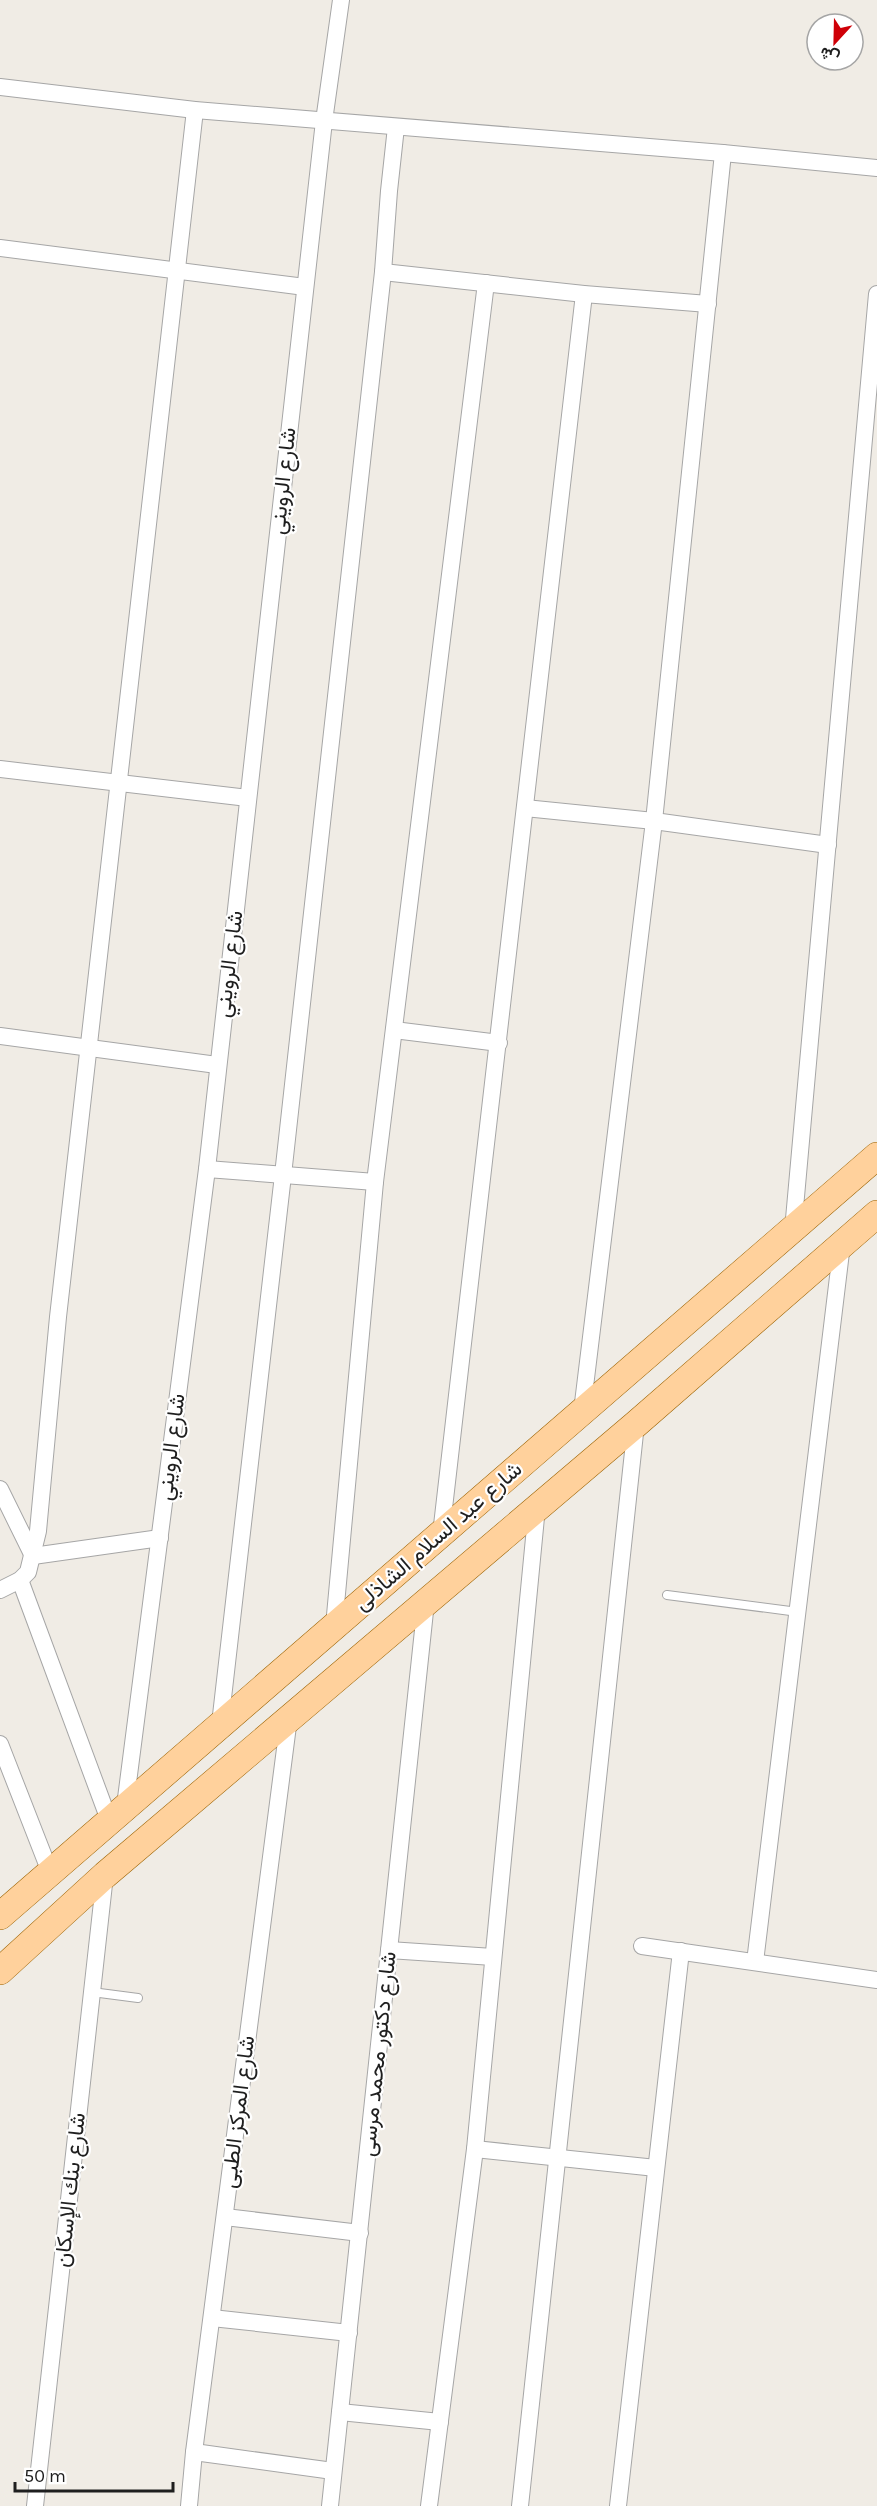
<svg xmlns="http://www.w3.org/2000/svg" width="877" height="2506" font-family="Karla,Vazirmatn,sans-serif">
  <rect width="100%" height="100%" fill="#f0ece5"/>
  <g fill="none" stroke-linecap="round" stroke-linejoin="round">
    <g stroke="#a6a6a6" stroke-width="10">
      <g id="lane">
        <path d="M 667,1595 L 798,1612"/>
        <path d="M 92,1992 L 138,1998"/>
      </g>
    </g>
    <g stroke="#a6a6a6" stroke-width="18">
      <g id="street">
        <path d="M 0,87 L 195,110 L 723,153 L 877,168"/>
        <path d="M 0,248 L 305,287"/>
        <path d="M 383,272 L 584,294 L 708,304"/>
        <path d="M 0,769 L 248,798"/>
        <path d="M 525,808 L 654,821 L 828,845"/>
        <path d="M 394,1030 L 499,1043"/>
        <path d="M 0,1036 L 217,1065"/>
        <path d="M 207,1169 L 375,1182"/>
        <path d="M 793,1230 L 877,294"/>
        <path d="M 582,1411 L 654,821 L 723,153"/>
        <path d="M 0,1489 L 33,1556 L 160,1538"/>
        <path d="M 441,1534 L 584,294"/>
        <path d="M 20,1580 L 109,1820"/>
        <path d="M 0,1590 L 20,1580 L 28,1572 L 38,1531 L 58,1317 L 195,110"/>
        <path d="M 334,1626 L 375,1182 L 486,283"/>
        <path d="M 220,1724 L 283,1175 L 383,272 L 389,191 L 396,127"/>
        <path d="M 0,1744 L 50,1872"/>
        <path d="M 125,1806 L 207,1169 L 324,121 L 341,0"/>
        <path d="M 642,1946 L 877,1980"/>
        <path d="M 389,1950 L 493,1957"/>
        <path d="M 755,1962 L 842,1244"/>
        <path d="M 475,2149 L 656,2168"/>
        <path d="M 225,2217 L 360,2233"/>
        <path d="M 212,2318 L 349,2333"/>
        <path d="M 340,2412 L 440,2422"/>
        <path d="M 194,2452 L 333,2471"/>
        <path d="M 35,2506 L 105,1875"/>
        <path d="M 189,2506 L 194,2452 L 289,1718"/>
        <path d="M 330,2506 L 426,1602"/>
        <path d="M 429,2506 L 475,2149 L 537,1507"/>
        <path d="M 520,2506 L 636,1424"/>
        <path d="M 618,2506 L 681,1951"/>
      </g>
    </g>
    <g stroke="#9b6200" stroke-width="28">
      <g id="primary">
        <path d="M 0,1916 L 877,1156"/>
        <path d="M 0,1971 L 105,1875 L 636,1424 L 877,1214"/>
      </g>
    </g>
    <use href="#lane" stroke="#fff" stroke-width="8"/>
    <use href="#street" stroke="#fff" stroke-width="16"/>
    <use href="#primary" stroke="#ffd19c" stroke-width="27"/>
  </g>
  <g text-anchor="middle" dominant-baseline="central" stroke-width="4.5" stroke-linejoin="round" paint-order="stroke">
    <g font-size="22" fill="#1f1f1f" stroke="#fff">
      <text transform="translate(283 481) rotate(-84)">شارع الرويني</text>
      <text transform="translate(229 964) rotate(-83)">شارع الرويني</text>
      <text transform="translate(171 1447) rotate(-83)">شارع الرويني</text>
      <text transform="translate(438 1536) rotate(-41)">شارع عبد السلام الشاذلى</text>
      <text transform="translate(378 2054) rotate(-84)">شارع دكتور محمد مرسى</text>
      <text transform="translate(238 2112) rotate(-83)">شارع المركز الطبى</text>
      <text transform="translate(70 2190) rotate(-84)">شارع بنك الإسكان</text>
    </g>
  </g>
  <g transform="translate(835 42) rotate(202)"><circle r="28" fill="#ffffff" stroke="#a5a5a5" stroke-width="1.5"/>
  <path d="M0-4.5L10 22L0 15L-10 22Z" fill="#cf0007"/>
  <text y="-9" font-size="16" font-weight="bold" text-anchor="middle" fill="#1f1f1f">ش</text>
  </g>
  <path d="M15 2482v9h158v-9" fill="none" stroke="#1f1f1f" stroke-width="3"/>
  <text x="24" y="2482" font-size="18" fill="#1f1f1f" stroke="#ffffff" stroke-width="4.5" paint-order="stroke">50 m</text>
</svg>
